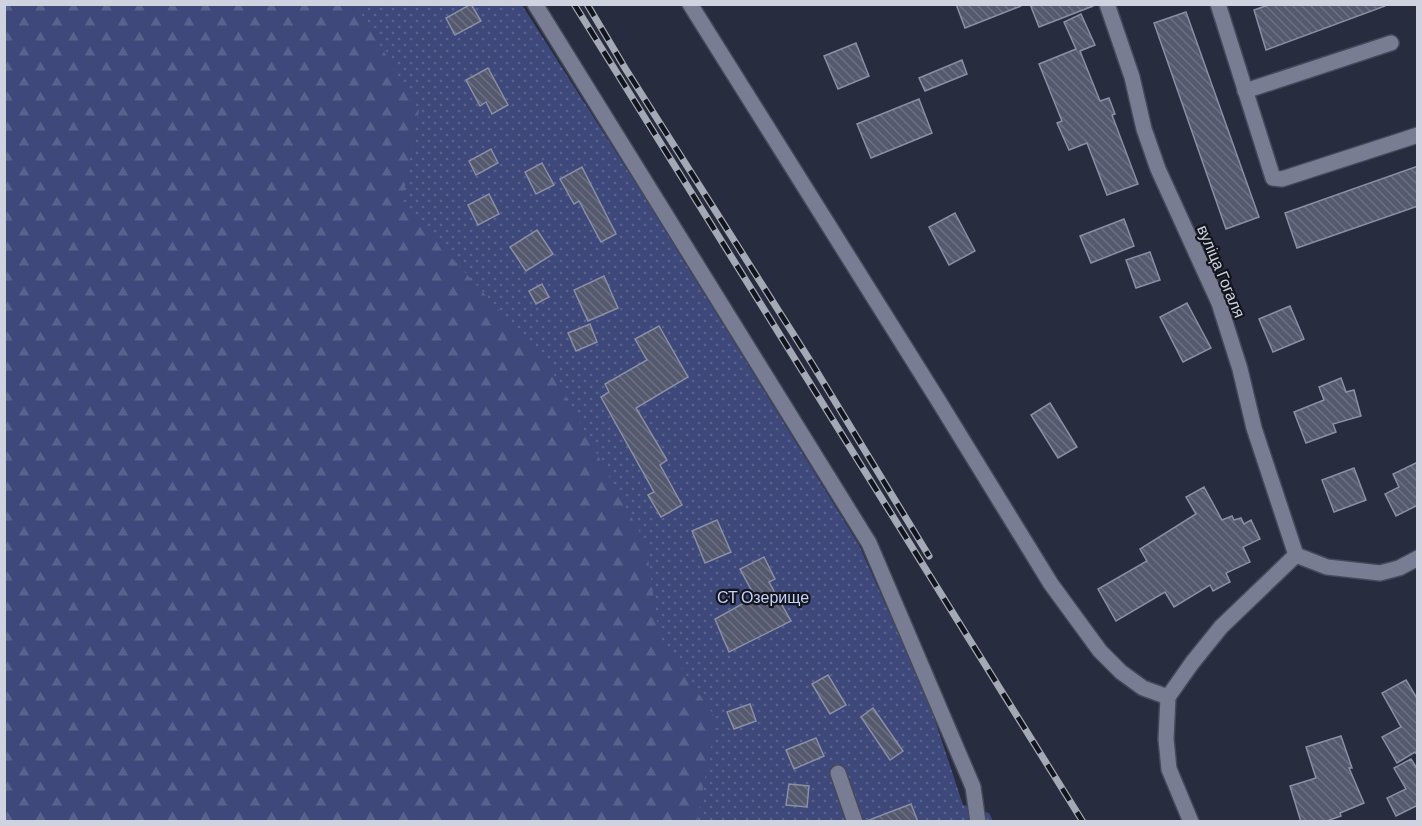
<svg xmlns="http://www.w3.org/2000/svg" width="1422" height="826" font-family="Barlow,sans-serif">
  <defs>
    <pattern id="forest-firs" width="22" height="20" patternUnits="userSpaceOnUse" patternTransform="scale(1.5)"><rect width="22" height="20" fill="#3e487a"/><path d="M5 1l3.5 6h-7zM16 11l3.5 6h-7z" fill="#59628c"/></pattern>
    <pattern id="park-dots" width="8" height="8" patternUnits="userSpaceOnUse" patternTransform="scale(1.5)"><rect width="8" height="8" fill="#3e487a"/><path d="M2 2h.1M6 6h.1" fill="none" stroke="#59628c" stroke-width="1.8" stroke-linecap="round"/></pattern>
    <pattern id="building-back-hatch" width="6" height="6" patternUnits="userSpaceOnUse" patternTransform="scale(1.5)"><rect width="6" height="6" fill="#54596e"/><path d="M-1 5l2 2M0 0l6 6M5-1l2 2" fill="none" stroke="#6c7082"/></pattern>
  </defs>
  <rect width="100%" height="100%" fill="#272c3e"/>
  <path fill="url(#forest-firs)" d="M 5,5 L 367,5 L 654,541 L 723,717 L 707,821 L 5,822 Z"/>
  <path fill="url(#park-dots)" d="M 356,5 L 522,5 L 644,196 L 859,545 L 929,702 L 963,805 L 989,813 L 993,821 L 697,821 L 716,719 L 659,635 L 646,544 L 548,364 L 402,203 L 419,110 Z"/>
  <g fill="url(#building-back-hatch)" stroke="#8a8fa6" stroke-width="1.5">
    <path d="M 471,4 L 481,21 L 455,35 L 446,18 Z"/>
    <path d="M 956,4 L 1021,4 L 1021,6 L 965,28 Z"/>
    <path d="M 1030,4 L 1092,4 L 1093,6 L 1039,27 Z"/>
    <path d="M 1271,4 L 1385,4 L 1385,6 L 1266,50 L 1254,10 Z"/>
    <path d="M 1186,12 L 1259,217 L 1226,229 L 1154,23 Z"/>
    <path d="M 1081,14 L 1095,45 L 1080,51 L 1100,101 L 1109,98 L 1115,114 L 1112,115 L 1138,184 L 1107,195 L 1087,143 L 1069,150 L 1057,123 L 1062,121 L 1039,64 L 1076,49 L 1064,22 Z"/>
    <path d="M 856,43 L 869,76 L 838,89 L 824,56 Z"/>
    <path d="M 962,60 L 967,74 L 925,91 L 919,78 Z"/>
    <path d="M 488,68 L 508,105 L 492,114 L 486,102 L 480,106 L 466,80 Z"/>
    <path d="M 919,99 L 932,133 L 871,158 L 857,124 Z"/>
    <path d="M 491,149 L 498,163 L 476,175 L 469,161 Z"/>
    <path d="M 542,163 L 554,185 L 536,194 L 525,172 Z"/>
    <path d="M 1418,166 L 1418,206 L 1297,248 L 1285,213 Z"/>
    <path d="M 582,167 L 616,234 L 601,242 L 579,201 L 574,204 L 560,179 Z"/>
    <path d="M 489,194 L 499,214 L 478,225 L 468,205 Z"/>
    <path d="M 955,213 L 975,251 L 949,265 L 929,227 Z"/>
    <path d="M 1124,219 L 1134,246 L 1091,263 L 1080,236 Z"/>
    <path d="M 537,230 L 553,254 L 526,271 L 510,247 Z"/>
    <path d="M 1150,252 L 1160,280 L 1136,288 L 1126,260 Z"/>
    <path d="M 604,276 L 618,308 L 588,321 L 574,290 Z"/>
    <path d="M 542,284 L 549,297 L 536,304 L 529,291 Z"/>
    <path d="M 1187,303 L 1211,348 L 1183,362 L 1160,317 Z"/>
    <path d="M 1290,306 L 1304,339 L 1273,352 L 1259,319 Z"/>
    <path d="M 590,324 L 597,342 L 576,351 L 568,333 Z"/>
    <path d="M 659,326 L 688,377 L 636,408 L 667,460 L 660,465 L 682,505 L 661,517 L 648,495 L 654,492 L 601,397 L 609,392 L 605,384 L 647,360 L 635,339 Z"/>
    <path d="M 1341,378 L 1346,392 L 1354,390 L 1361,416 L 1333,424 L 1336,432 L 1306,443 L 1294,412 L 1324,400 L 1319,387 Z"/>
    <path d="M 1050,403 L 1077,447 L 1058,458 L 1031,415 Z"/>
    <path d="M 1418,462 L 1418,505 L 1396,516 L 1385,494 L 1399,487 L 1393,474 Z"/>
    <path d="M 1354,468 L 1366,500 L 1334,512 L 1322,480 Z"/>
    <path d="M 1204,487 L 1222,520 L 1232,516 L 1234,520 L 1241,518 L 1244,524 L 1251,520 L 1260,539 L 1243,547 L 1250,562 L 1226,573 L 1230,582 L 1213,591 L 1210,585 L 1174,607 L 1165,592 L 1116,621 L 1098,589 L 1147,561 L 1140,549 L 1196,514 L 1186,497 Z"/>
    <path d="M 717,520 L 731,552 L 705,563 L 692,531 Z"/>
    <path d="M 764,557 L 775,579 L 769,582 L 791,621 L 729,652 L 715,619 L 755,597 L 740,569 Z"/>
    <path d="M 828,675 L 846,705 L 830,714 L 812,684 Z"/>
    <path d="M 1406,680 L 1418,700 L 1418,756 L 1415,752 L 1397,763 L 1382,737 L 1401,727 L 1382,693 Z"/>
    <path d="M 750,704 L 756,721 L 734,729 L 727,712 Z"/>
    <path d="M 873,708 L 903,751 L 890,760 L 861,717 Z"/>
    <path d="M 1341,736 L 1352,768 L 1349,768 L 1364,803 L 1340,813 L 1341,816 L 1324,822 L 1301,822 L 1290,786 L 1316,778 L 1306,747 Z"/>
    <path d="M 816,738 L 824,756 L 794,769 L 786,750 Z"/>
    <path d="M 1411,759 L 1418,770 L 1418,808 L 1416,806 L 1396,816 L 1387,798 L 1406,789 L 1394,768 Z"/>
    <path d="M 789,784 L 809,786 L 807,807 L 786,805 Z"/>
    <path d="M 911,804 L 918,822 L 869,822 L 869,820 Z"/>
  </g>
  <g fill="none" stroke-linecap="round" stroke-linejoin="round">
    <g stroke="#454959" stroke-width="18">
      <g id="minor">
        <path d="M 535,4 L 869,543 L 973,787 L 978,822"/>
        <path d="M 690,4 L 938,400 L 1051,584 L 1100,651 L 1121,672 L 1143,688 L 1168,697"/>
        <path d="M 1107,4 L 1132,77 L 1144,129 L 1158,169 L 1219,303 L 1240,369 L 1254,428 L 1296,555"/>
        <path d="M 1218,4 L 1273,178 L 1282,179 L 1418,135"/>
        <path d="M 1245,91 L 1391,43"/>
        <path d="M 1296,555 L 1327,567 L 1380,573 L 1399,568 L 1418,558"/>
        <path d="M 1168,697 L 1192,663 L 1221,627 L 1296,555"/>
        <path d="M 1168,697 L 1166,739 L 1169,769 L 1191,822"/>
        <path d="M 838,773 L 855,822"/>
      </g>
    </g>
    <use href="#minor" stroke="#787d93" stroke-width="15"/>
    <g stroke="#a4a9b6" stroke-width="7">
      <g id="rail">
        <path d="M 574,4 L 1083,822"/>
        <path d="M 587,4 L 625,68 L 811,362 L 929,556"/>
      </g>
    </g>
    <use href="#rail" stroke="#13151d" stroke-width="4.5" stroke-dasharray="14" stroke-linecap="butt"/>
  </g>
  <g text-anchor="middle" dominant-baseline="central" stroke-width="4.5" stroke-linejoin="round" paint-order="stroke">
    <g font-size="16" fill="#cfd3df" stroke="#13151d">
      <text transform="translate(1222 271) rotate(67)">вуліца Гогаля</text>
    </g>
    <g font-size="16" fill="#c5d0fc" stroke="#13151d">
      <text x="763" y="596">СТ Озерище</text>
    </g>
  </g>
  <rect width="1422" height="826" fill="none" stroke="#cfd3df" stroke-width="12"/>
</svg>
